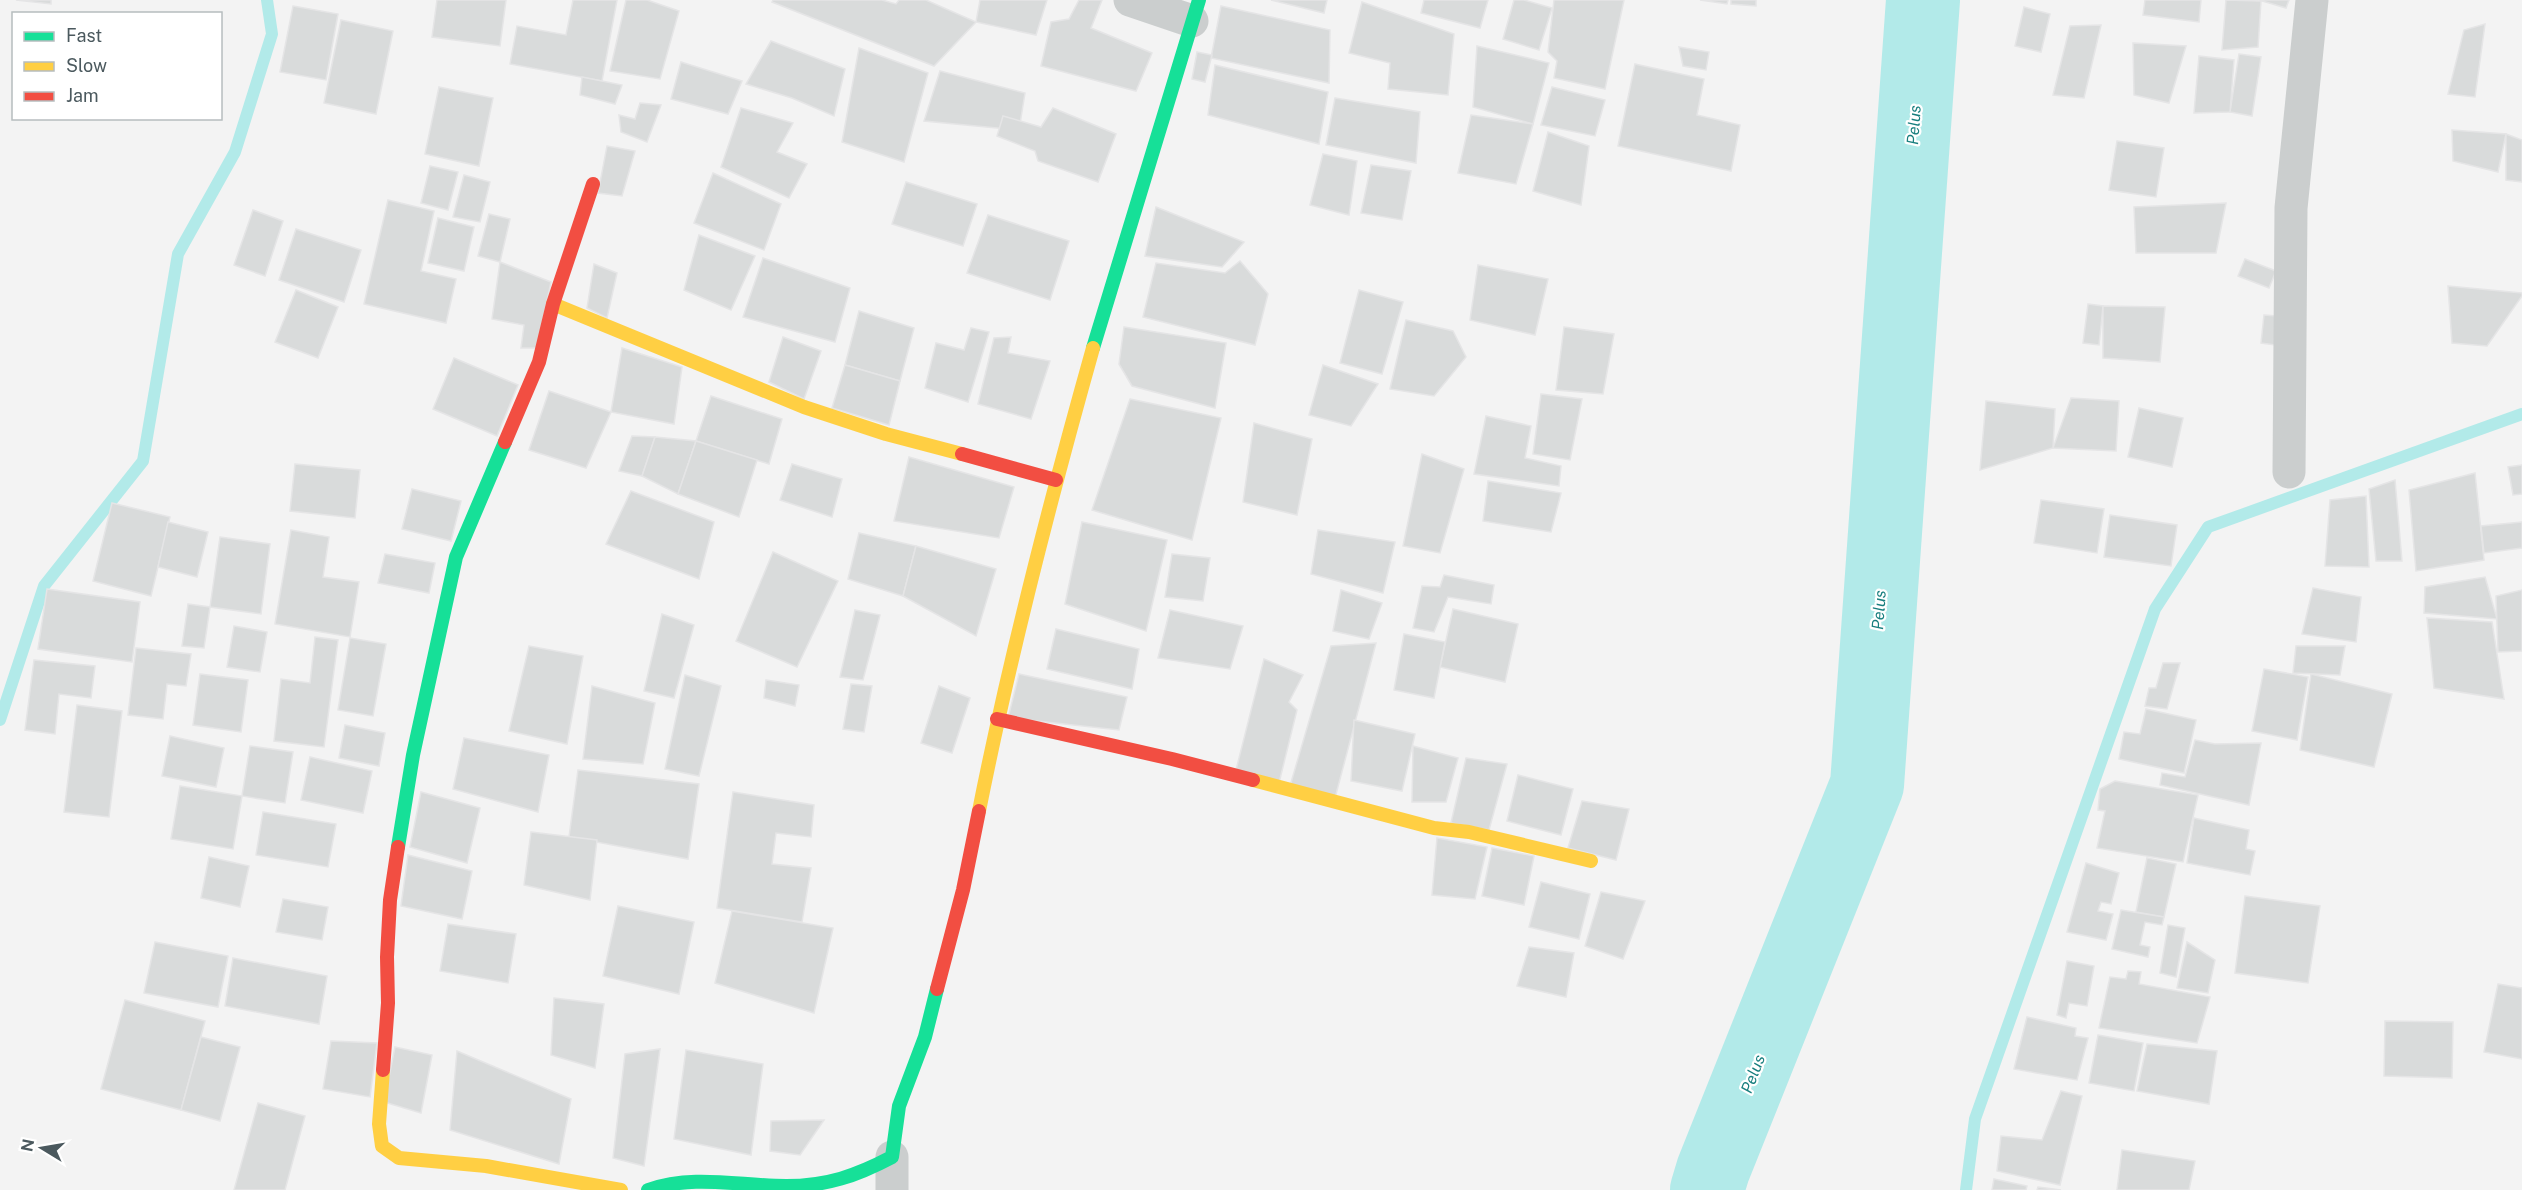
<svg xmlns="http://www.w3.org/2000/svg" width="2522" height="1190" font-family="'Public Sans',sans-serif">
  <rect width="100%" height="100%" fill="#f3f3f3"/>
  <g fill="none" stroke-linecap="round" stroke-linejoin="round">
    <g stroke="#b2eae9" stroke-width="12">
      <path d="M 0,720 L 44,586 L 143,461 L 178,254 L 235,152 L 272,34 L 267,0"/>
      <path d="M 1966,1190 L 1975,1119 L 2155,609 L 2208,527 L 2522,414"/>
    </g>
    <path stroke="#b2eae9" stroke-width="74" d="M 1707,1190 L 1713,1170 L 1867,785 L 1923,0"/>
  </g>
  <g fill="#d9dbdb" stroke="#e5e5e6" stroke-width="1.5">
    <path d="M 16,0 L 51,0 L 51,4 Z"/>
    <path d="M 437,0 L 506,0 L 500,46 L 432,37 Z"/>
    <path d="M 573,0 L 617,0 L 602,81 L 510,64 L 517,26 L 566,35 Z"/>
    <path d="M 626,0 L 647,0 L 679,11 L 660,79 L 610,71 Z"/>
    <path d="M 773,0 L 882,0 L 896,4 L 899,0 L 926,0 L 976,22 L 934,66 L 772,2 Z"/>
    <path d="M 980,0 L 1047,0 L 1036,35 L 976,22 Z"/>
    <path d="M 1079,0 L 1102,0 L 1091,28 L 1152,53 L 1136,91 L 1041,66 L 1051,22 L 1069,19 Z"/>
    <path d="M 1271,0 L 1327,0 L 1324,13 Z"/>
    <path d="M 1424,0 L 1488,0 L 1480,28 L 1421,13 Z"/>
    <path d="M 1514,0 L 1524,0 L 1552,8 L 1539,50 L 1503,39 Z"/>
    <path d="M 1554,0 L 1624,0 L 1605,89 L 1554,78 L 1557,61 L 1548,52 Z"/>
    <path d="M 1700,0 L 1728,0 L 1727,4 Z"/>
    <path d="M 1731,0 L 1756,0 L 1756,6 L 1731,4 Z"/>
    <path d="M 2145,0 L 2201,0 L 2199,22 L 2143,15 Z"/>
    <path d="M 2226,0 L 2261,1 L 2258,47 L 2222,50 Z"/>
    <path d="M 2259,0 L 2289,0 L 2286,8 Z"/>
    <path d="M 1362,2 L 1454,34 L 1448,95 L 1388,89 L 1390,63 L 1349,53 Z"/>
    <path d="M 293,6 L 338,14 L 326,80 L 280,72 Z"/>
    <path d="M 1221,6 L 1330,30 L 1329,83 L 1211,58 Z"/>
    <path d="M 2024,7 L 2050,14 L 2041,52 L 2015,46 Z"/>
    <path d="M 341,20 L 393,31 L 376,114 L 324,103 Z"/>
    <path d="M 2485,24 L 2475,97 L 2448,94 L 2464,30 Z"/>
    <path d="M 2101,25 L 2084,98 L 2053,95 L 2070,26 Z"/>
    <path d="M 771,41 L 845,69 L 834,116 L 792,98 L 746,84 Z"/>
    <path d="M 2133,43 L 2186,46 L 2169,103 L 2134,95 Z"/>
    <path d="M 1477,46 L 1549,63 L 1533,124 L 1473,107 Z"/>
    <path d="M 1679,47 L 1709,52 L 1706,70 L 1683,66 Z"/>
    <path d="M 859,48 L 928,73 L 904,162 L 842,142 Z"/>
    <path d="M 1197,52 L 1212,55 L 1205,82 L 1192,79 Z"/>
    <path d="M 2239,54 L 2261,57 L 2252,116 L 2230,112 Z"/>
    <path d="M 2199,56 L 2234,60 L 2230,112 L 2194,113 Z"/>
    <path d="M 681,62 L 742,81 L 728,114 L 671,99 Z"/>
    <path d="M 1635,64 L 1704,79 L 1697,115 L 1740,125 L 1731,171 L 1618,146 Z"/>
    <path d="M 1215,65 L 1328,92 L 1319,144 L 1208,115 Z"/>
    <path d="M 940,71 L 1025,93 L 1019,130 L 924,121 Z"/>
    <path d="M 582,77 L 622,85 L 615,104 L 580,95 Z"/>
    <path d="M 439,87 L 493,98 L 479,166 L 425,154 Z"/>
    <path d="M 1552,87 L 1605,100 L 1595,136 L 1541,125 Z"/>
    <path d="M 1335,98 L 1420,112 L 1416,163 L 1326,145 Z"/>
    <path d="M 640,103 L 661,105 L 647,142 L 621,132 L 619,115 L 635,119 Z"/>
    <path d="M 741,108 L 793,123 L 777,152 L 807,164 L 789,198 L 721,167 Z"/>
    <path d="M 1053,108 L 1116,134 L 1098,182 L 1038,161 L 1035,151 L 997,136 L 1003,116 L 1041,127 Z"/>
    <path d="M 1471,115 L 1533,124 L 1516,184 L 1458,173 Z"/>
    <path d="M 2452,130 L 2506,134 L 2498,172 L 2453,161 Z"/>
    <path d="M 1548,132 L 1589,146 L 1581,205 L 1533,191 Z"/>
    <path d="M 2506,134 L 2522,140 L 2522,182 L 2506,180 Z"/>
    <path d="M 2117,141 L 2164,148 L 2156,197 L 2109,190 Z"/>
    <path d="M 607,146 L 635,151 L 622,196 L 598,193 Z"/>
    <path d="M 1323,154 L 1357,161 L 1349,215 L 1310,205 Z"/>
    <path d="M 1371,165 L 1411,171 L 1402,220 L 1361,213 Z"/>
    <path d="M 430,166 L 458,172 L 448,210 L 421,203 Z"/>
    <path d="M 713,173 L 781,204 L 764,250 L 694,223 Z"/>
    <path d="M 464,175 L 490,182 L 480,222 L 453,217 Z"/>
    <path d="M 906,182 L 977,204 L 963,246 L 892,224 Z"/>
    <path d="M 388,200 L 434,211 L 421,271 L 456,279 L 446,323 L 364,304 Z"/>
    <path d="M 2226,203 L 2216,253 L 2136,253 L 2134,207 Z"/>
    <path d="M 1156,207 L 1244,242 L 1222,267 L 1145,256 Z"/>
    <path d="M 253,210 L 283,221 L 265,276 L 234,265 Z"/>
    <path d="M 489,214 L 510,219 L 500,262 L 478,256 Z"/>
    <path d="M 988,215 L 1069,241 L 1050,300 L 967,273 Z"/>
    <path d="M 438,218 L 474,227 L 464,271 L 428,263 Z"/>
    <path d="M 296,229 L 361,250 L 344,302 L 279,280 Z"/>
    <path d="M 699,235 L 755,256 L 731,310 L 684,290 Z"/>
    <path d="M 763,258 L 850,288 L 835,342 L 743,317 Z"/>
    <path d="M 2245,259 L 2276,271 L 2269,288 L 2238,276 Z"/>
    <path d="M 1240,261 L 1268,294 L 1255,345 L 1143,317 L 1156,263 L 1225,273 Z"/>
    <path d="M 500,262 L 551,282 L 537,348 L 521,348 L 524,325 L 492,319 Z"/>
    <path d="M 594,264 L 617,273 L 607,318 L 587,308 Z"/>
    <path d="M 1478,265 L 1548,279 L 1535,335 L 1470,320 Z"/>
    <path d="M 2448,286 L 2522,293 L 2522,296 L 2487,346 L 2452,343 Z"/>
    <path d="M 296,290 L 338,307 L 318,358 L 275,342 Z"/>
    <path d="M 1359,290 L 1403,302 L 1382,374 L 1340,363 Z"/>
    <path d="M 2088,304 L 2103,306 L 2099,345 L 2083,343 Z"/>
    <path d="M 2103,306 L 2165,307 L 2160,362 L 2103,358 Z"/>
    <path d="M 859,311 L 914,328 L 900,381 L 845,365 Z"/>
    <path d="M 2264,315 L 2277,316 L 2275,345 L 2261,343 Z"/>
    <path d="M 1406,320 L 1453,331 L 1466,357 L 1434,396 L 1390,389 Z"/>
    <path d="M 1124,327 L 1226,343 L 1215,408 L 1132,386 L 1119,364 Z"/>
    <path d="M 1564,327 L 1614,334 L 1603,394 L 1556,390 Z"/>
    <path d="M 971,328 L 989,332 L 968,402 L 925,388 L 936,343 L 964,350 Z"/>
    <path d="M 783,337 L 821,351 L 804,399 L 769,382 Z"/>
    <path d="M 1011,337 L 1008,353 L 1050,361 L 1031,419 L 978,404 L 994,338 Z"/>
    <path d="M 622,348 L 682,367 L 674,424 L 611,412 Z"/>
    <path d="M 454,358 L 518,385 L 497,436 L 433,409 Z"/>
    <path d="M 845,365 L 900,381 L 889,425 L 832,408 Z"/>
    <path d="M 1323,365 L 1378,384 L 1351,426 L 1309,415 Z"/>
    <path d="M 549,391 L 611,412 L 586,468 L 529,450 Z"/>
    <path d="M 1541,394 L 1582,399 L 1570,460 L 1533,454 Z"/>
    <path d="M 711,396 L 782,419 L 769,464 L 696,441 Z"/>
    <path d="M 2071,398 L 2119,401 L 2116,451 L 2053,448 Z"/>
    <path d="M 1130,399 L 1221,418 L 1192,540 L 1092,510 Z"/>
    <path d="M 1986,401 L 2055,409 L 2053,448 L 1980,470 Z"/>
    <path d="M 2139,408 L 2183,418 L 2172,467 L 2128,457 Z"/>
    <path d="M 1486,416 L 1531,426 L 1525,458 L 1561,466 L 1559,486 L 1474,474 Z"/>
    <path d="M 1254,423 L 1312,439 L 1297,515 L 1243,502 Z"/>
    <path d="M 632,436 L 655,437 L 642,476 L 619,471 Z"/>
    <path d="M 655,437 L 696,441 L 678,494 L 642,476 Z"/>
    <path d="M 696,441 L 757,460 L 739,517 L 678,494 Z"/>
    <path d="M 1422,454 L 1464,469 L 1440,553 L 1403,546 Z"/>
    <path d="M 909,457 L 1014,487 L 999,538 L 894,521 Z"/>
    <path d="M 295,464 L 360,470 L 355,518 L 290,511 Z"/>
    <path d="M 792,464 L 842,479 L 832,517 L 780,500 Z"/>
    <path d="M 2522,465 L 2522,494 L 2513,495 L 2508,467 Z"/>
    <path d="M 2475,473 L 2484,560 L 2416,571 L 2409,490 Z"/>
    <path d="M 2395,480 L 2402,561 L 2376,561 L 2369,489 Z"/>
    <path d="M 1488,481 L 1561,493 L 1551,532 L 1483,521 Z"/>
    <path d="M 412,489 L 461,501 L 451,541 L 402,529 Z"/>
    <path d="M 631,491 L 714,522 L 699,579 L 606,544 Z"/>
    <path d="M 2366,496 L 2369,567 L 2325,566 L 2330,500 Z"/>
    <path d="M 2041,500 L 2104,509 L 2097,553 L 2034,543 Z"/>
    <path d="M 112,503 L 170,517 L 151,596 L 93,581 Z"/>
    <path d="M 2110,515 L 2177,525 L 2171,566 L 2104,557 Z"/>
    <path d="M 168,522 L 208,532 L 197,577 L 158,567 Z"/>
    <path d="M 1082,522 L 1167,540 L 1146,631 L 1065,604 Z"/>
    <path d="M 2522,522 L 2522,548 L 2484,553 L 2481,526 Z"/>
    <path d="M 291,530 L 329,537 L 323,577 L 359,582 L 350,637 L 275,624 Z"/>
    <path d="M 1318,530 L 1395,542 L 1383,593 L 1311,574 Z"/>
    <path d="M 859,533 L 916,546 L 903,596 L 848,579 Z"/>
    <path d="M 220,537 L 270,544 L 261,614 L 210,607 Z"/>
    <path d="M 916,546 L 996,569 L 976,636 L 903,596 Z"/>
    <path d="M 773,552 L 838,581 L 797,667 L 736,641 Z"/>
    <path d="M 385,554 L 435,563 L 429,593 L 378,583 Z"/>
    <path d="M 1172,554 L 1210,558 L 1203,601 L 1165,597 Z"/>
    <path d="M 1444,575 L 1494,585 L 1491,604 L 1448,597 L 1434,632 L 1413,628 L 1422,586 L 1440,587 Z"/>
    <path d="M 2485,577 L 2497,619 L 2424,613 L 2425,587 Z"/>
    <path d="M 2313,588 L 2361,597 L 2356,642 L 2302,634 Z"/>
    <path d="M 47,589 L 140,602 L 132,662 L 38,649 Z"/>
    <path d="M 1341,590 L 1382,603 L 1369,639 L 1333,631 Z"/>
    <path d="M 2522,590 L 2522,651 L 2498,652 L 2496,596 Z"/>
    <path d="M 188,604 L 210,607 L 204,648 L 182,646 Z"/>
    <path d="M 1453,609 L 1518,624 L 1505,682 L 1440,667 Z"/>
    <path d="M 855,610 L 880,615 L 863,680 L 840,677 Z"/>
    <path d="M 1170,610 L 1243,626 L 1230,669 L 1158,658 Z"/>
    <path d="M 662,614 L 694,625 L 674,698 L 644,691 Z"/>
    <path d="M 2427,618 L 2492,622 L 2504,699 L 2434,688 Z"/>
    <path d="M 234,626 L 267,632 L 260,672 L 227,667 Z"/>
    <path d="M 1056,629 L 1139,649 L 1132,689 L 1047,669 Z"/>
    <path d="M 1404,634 L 1445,642 L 1434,698 L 1394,690 Z"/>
    <path d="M 315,637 L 338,640 L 324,747 L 274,741 L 281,679 L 310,683 Z"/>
    <path d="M 350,638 L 386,644 L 373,716 L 338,710 Z"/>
    <path d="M 1376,643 L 1335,798 L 1290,786 L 1331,646 Z"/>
    <path d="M 529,646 L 583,656 L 567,744 L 509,731 Z"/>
    <path d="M 2296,646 L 2345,646 L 2340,675 L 2293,673 Z"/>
    <path d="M 136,648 L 191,654 L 186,686 L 167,684 L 163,719 L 128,715 Z"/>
    <path d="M 1264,659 L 1303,675 L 1289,702 L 1297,710 L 1279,783 L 1236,770 Z"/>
    <path d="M 34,660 L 95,666 L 91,698 L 59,694 L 55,734 L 25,730 Z"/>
    <path d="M 2163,663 L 2180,663 L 2167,709 L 2145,706 L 2149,688 L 2156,688 Z"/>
    <path d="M 2264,669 L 2308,677 L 2297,740 L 2252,731 Z"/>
    <path d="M 200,674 L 248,680 L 241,732 L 193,725 Z"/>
    <path d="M 1019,674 L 1127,697 L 1119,730 L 1008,718 Z"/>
    <path d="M 2311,674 L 2392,694 L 2374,767 L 2300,750 Z"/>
    <path d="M 685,675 L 721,686 L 699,776 L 665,769 Z"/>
    <path d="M 766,680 L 799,685 L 795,706 L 764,698 Z"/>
    <path d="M 851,684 L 872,686 L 864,732 L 843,729 Z"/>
    <path d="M 592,686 L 655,703 L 643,764 L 583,759 Z"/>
    <path d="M 939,686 L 970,698 L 952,753 L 921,743 Z"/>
    <path d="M 77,705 L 122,711 L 109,817 L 64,812 Z"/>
    <path d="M 2146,709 L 2196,720 L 2184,773 L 2119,759 L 2124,732 L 2140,734 Z"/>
    <path d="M 1354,720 L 1415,734 L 1402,791 L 1351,781 Z"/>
    <path d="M 345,725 L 385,733 L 379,766 L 339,758 Z"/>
    <path d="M 170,736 L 224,748 L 216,787 L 162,776 Z"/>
    <path d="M 464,738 L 549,755 L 538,812 L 453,789 Z"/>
    <path d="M 2195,740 L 2215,744 L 2261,743 L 2249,805 L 2160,785 L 2162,773 L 2185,777 Z"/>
    <path d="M 250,746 L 293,752 L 285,803 L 242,796 Z"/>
    <path d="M 1413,746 L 1458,758 L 1446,802 L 1412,802 Z"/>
    <path d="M 310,757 L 372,771 L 363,813 L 301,800 Z"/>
    <path d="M 1466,758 L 1507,764 L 1489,830 L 1451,823 Z"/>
    <path d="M 578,770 L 699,784 L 688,859 L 569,837 Z"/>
    <path d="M 1518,775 L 1573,789 L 1561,835 L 1507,821 Z"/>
    <path d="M 2115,781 L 2198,795 L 2183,862 L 2097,848 L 2105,811 L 2098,810 L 2100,789 Z"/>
    <path d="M 180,786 L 242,796 L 233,849 L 171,839 Z"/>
    <path d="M 421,792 L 480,808 L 467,863 L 410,847 Z"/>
    <path d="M 733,792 L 814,805 L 811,837 L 776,833 L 772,864 L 811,868 L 802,922 L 717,908 Z"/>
    <path d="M 1582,801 L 1629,809 L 1616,860 L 1568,848 Z"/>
    <path d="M 263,812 L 336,824 L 328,867 L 256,855 Z"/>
    <path d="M 2194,818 L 2249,830 L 2246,849 L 2255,851 L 2250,875 L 2187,863 Z"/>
    <path d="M 531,832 L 597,840 L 590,900 L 524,885 Z"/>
    <path d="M 1437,838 L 1487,847 L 1475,899 L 1432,895 Z"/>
    <path d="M 1492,848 L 1534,856 L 1524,905 L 1482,896 Z"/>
    <path d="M 408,855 L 472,871 L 462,919 L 401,906 Z"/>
    <path d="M 209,857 L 249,866 L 240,907 L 201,898 Z"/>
    <path d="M 2147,858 L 2176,864 L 2164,917 L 2136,912 Z"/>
    <path d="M 2086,863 L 2119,873 L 2111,904 L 2101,902 L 2098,911 L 2113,914 L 2106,940 L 2067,932 Z"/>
    <path d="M 1541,882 L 1590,894 L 1579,939 L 1529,927 Z"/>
    <path d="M 1601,892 L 1645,901 L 1623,959 L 1585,946 Z"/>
    <path d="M 2245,896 L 2320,906 L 2308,983 L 2235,973 Z"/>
    <path d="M 283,899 L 328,907 L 322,940 L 276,932 Z"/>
    <path d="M 618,906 L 694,922 L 679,994 L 603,976 Z"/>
    <path d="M 2121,910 L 2164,917 L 2162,925 L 2145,922 L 2140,945 L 2150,947 L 2148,957 L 2112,949 Z"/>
    <path d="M 732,911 L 833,928 L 814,1013 L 715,983 Z"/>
    <path d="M 448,924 L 516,934 L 508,983 L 440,971 Z"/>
    <path d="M 2168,925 L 2185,928 L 2176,977 L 2160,973 Z"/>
    <path d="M 155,942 L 228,956 L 218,1007 L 144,993 Z"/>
    <path d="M 2187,942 L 2215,960 L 2208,993 L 2177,988 Z"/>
    <path d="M 1529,947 L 1574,953 L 1566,997 L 1517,986 Z"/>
    <path d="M 233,958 L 327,976 L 319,1024 L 225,1006 Z"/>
    <path d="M 2067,961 L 2094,966 L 2087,1006 L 2069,1003 L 2066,1018 L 2057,1015 Z"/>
    <path d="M 2128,971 L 2141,972 L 2139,984 L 2210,997 L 2197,1043 L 2099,1028 L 2110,977 L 2126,979 Z"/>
    <path d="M 2498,984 L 2522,988 L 2522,1059 L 2484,1052 Z"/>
    <path d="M 554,998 L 604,1004 L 595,1068 L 551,1055 Z"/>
    <path d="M 125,1000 L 205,1021 L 181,1110 L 101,1089 Z"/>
    <path d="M 2027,1017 L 2076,1028 L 2075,1036 L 2088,1038 L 2077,1080 L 2014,1069 Z"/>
    <path d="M 2385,1021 L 2453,1022 L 2452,1078 L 2384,1076 Z"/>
    <path d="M 2098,1035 L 2143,1043 L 2134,1091 L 2089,1083 Z"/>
    <path d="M 201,1037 L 240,1047 L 220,1121 L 181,1110 Z"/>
    <path d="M 331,1041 L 377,1043 L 370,1097 L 323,1089 Z"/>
    <path d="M 2147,1044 L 2217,1051 L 2209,1104 L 2137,1091 Z"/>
    <path d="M 395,1047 L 432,1055 L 421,1113 L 384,1102 Z"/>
    <path d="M 660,1049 L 644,1166 L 613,1158 L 625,1054 Z"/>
    <path d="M 686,1050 L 763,1064 L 751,1155 L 674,1139 Z"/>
    <path d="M 457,1051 L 571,1099 L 559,1164 L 450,1130 Z"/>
    <path d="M 2061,1091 L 2082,1096 L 2060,1185 L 1997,1171 L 2001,1136 L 2042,1140 Z"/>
    <path d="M 258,1103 L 305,1116 L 285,1190 L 234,1190 Z"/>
    <path d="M 824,1120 L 800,1155 L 770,1151 L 771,1121 Z"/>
    <path d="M 2122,1150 L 2195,1161 L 2189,1190 L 2117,1190 Z"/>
    <path d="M 1994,1179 L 2027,1186 L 2026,1190 L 1992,1190 Z"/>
    <path d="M 2038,1187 L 2061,1190 L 2037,1190 Z"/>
  </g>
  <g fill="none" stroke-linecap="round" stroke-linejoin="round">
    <g stroke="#cbcece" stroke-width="33">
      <path d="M 1130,0 L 1192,21"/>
      <path d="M 2289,472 L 2291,208 L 2312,0"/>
      <path d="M 892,1190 L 892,1157"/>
    </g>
    <g stroke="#16e098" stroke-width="14">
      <path d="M 1093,348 L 1199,0"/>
      <path d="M 398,847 L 413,755 L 456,557 L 505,442"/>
      <path d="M 648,1190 C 694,1174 739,1186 786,1186 C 827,1186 856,1176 892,1157 L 899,1106 L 925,1037 L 937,989"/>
    </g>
    <g stroke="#ffcf43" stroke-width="14">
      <path d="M 553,304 L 804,407 L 886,434 L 962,454"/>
      <path d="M 1253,780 L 1434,828 L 1469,832 L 1591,861"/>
      <path d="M 979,811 C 1010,655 1050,501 1093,348"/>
      <path d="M 383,1070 L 379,1124 L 382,1146 L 399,1158 L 486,1166 L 621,1190"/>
    </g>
    <g stroke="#f24e42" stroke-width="14">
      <path d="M 505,442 L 539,362 L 553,304 L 593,184"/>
      <path d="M 962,454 L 1056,480"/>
      <path d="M 997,719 L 1172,759 L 1253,780"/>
      <path d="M 937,989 L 963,890 L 979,811"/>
      <path d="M 383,1070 L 388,1003 L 387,957 L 390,900 L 398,847"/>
    </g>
  </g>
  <g text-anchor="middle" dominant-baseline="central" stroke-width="4.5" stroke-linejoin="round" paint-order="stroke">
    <g font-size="16" font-style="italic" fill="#177e7e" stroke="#fff">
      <text transform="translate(1914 125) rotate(-86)">Pelus</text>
      <text transform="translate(1879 610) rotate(-86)">Pelus</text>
      <text transform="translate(1753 1074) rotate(-69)">Pelus</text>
    </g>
  </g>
  <rect x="12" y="12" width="210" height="108" fill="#ffffff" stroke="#b7bdbf" stroke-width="1.5"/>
  <rect x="24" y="32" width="30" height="9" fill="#16e098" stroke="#b7bdbf" stroke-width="1.5"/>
  <text x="66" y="42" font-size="18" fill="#4b595e">Fast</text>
  <rect x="24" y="62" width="30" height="9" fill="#ffcf43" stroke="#b7bdbf" stroke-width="1.5"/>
  <text x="66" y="72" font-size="18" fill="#4b595e">Slow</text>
  <rect x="24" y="92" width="30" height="9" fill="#f24e42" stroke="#b7bdbf" stroke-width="1.5"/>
  <text x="66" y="102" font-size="18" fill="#4b595e">Jam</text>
  <g transform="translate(42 1148) rotate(281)" stroke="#ffffff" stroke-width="4.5" paint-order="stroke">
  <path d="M0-4.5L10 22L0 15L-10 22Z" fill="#4b595e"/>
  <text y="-9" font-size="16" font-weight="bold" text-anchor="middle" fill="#4b595e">N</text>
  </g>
</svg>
